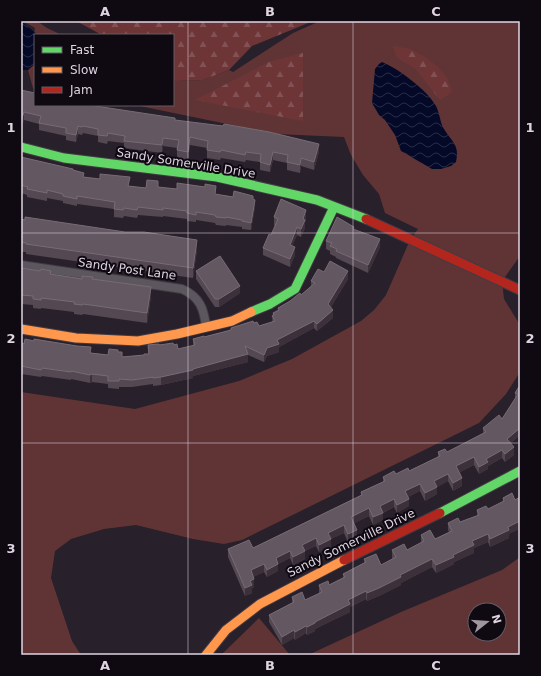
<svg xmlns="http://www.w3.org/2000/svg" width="541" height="676" font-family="'DejaVu Sans',sans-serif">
  <defs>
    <pattern id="forest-firs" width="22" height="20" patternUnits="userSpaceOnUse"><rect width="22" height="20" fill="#6e3537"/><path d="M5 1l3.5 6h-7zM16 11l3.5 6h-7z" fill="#825154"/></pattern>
    <pattern id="water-waves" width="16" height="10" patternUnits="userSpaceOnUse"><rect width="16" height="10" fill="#040928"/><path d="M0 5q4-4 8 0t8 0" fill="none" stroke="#282c47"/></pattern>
  </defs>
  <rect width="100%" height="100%" fill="#28202a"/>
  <g fill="#603435" fill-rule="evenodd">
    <path d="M 23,21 L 37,21 L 47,28 L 62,35 L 35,35 L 35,88 L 33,88 L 28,70 L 35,28 Z"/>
    <path d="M 320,21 L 520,21 L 520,256 L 502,281 L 504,299 L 520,325 L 520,372 L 506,394 L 479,423 L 242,540 L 224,544 L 193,539 L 136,525 L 104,529 L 71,539 L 55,551 L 51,578 L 72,641 L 81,655 L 21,655 L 21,392 L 135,409 L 239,381 L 292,359 L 361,321 L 374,310 L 386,295 L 410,240 L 418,229 L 385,213 L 379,194 L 363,175 L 351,155 L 344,137 L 276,134 L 135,105 L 173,105 L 173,81 L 203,80 L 229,70 L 233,72 L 293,33 Z"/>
    <path d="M 520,557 L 520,655 L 308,655 L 401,612 L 502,570 ZM 475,610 L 499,610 L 499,634 L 475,634 Z"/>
    <path d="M 259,618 L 290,655 L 221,655 Z"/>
  </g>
  <g fill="url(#forest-firs)">
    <path d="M 76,21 L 313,21 L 252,46 L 229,70 L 203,80 L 175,81 L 173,79 L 173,35 L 102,35 Z"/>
    <path d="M 393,46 L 410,49 L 425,57 L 438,67 L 447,78 L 452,92 L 440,100 L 415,68 L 397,58 Z"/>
    <path d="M 303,53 L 303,121 L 195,100 L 269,62 Z"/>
  </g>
  <g fill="url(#water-waves)">
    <path d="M 21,21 L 38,35 L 35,35 L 35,64 L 28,70 L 21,70 Z"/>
    <path d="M 382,62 C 399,69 427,90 436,106 C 440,114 440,123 444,129 C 452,142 460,145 456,162 L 451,166 L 441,169 L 432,169 L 401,151 L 395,135 L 385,120 L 379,115 L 372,103 L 375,69 L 379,64 Z"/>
  </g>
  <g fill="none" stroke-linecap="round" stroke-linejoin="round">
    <g stroke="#423b44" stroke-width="10">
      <path id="street" d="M 21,265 L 182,289 C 200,297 204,309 206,327"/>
    </g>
    <g stroke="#423b44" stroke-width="11">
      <g id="fast">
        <path d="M 21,147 L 64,158 L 217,177 L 317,200 L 366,219"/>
        <path d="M 251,312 L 270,304 L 295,289 L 334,207"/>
        <path d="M 440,513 L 520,471"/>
      </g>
    </g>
    <g stroke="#423b44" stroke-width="11">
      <g id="slow">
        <path d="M 21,329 L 76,338 L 138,341 L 177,334 L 232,321 L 251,312"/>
        <path d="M 206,655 L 226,630 L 260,604 L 344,560"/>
      </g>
    </g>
    <g stroke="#423b44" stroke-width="11">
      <g id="jam">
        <path d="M 366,219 L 520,290"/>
        <path d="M 344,560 L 440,513"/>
      </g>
    </g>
    <use href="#street" stroke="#5c565e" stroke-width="8"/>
    <use href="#fast" stroke="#63d668" stroke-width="9"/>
    <use href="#slow" stroke="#ff974d" stroke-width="9"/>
    <use href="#jam" stroke="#b3261e" stroke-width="9"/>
  </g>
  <g fill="#544852">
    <path d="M 21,90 L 35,105 L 89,105 L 175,120 L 319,152 L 314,170 L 301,166 L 300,173 L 287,170 L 287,163 L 273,160 L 270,172 L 260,170 L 260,162 L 246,160 L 245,162 L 221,158 L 220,160 L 207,158 L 207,148 L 190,145 L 188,160 L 177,158 L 177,148 L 163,146 L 162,153 L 124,148 L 124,143 L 108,141 L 107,144 L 98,142 L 98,136 L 83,133 L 82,135 L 78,134 L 76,142 L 66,140 L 66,136 L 39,130 L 39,124 L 24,120 Z"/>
    <path d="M 21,157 L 73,170 L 84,177 L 129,186 L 146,188 L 158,187 L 253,199 L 255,207 L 251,230 L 242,229 L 242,227 L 226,225 L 226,226 L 216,225 L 215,223 L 196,220 L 196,222 L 187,221 L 187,219 L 163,216 L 163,217 L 138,215 L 137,218 L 124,216 L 123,218 L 114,217 L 114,209 L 77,204 L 77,206 L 63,203 L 63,201 L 47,198 L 47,201 L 27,197 L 27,195 L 21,193 Z"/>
    <path d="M 274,217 L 306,218 L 305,222 L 305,228 L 301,237 L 297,235 L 292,246 L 295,255 L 290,267 L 263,255 L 263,248 L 271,235 L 275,226 L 274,225 Z"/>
    <path d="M 21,219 L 25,220 L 197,250 L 193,278 L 26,254 L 26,252 L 21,252 Z"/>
    <path d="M 354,229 L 380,247 L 368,273 L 336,258 L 336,257 L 330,254 L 330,251 L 326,249 L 326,241 Z"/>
    <path d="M 21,268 L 40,271 L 51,274 L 93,279 L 151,297 L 147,323 L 83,314 L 82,315 L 74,314 L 74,312 L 41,308 L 41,309 L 33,308 L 33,305 L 21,304 Z"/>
    <path d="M 196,271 L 240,293 L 219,307 L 215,307 L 196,279 Z"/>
    <path d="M 324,272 L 348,279 L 331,307 L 333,318 L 317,331 L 314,328 L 279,347 L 279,352 L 267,356 L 264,362 L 248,355 L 248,362 L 193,376 L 193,378 L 161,385 L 153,386 L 153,384 L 132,387 L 119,387 L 119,389 L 108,388 L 108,384 L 92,382 L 90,383 L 71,379 L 71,380 L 42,376 L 41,377 L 21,374 L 21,343 L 108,355 L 118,352 L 122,357 L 144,355 L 148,354 L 148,345 L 174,345 L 178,349 L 193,346 L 193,339 L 204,337 L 231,330 L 231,328 L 254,323 L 259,326 L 272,322 L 273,313 L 278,310 L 278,308 L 290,301 L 301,295 L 311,286 L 311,281 Z"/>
    <path d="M 520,385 L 520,435 L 511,443 L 514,455 L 505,462 L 502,458 L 488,466 L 488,469 L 479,474 L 474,465 L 460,472 L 462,486 L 453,491 L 448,481 L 437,487 L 437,494 L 425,501 L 420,491 L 408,497 L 409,506 L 397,513 L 394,507 L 383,513 L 383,520 L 373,525 L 369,516 L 354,523 L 357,538 L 348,542 L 344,533 L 331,539 L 331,547 L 319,552 L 316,546 L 305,551 L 305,559 L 293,565 L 290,558 L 278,564 L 278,571 L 267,577 L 264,572 L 253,577 L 254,587 L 252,588 L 252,593 L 245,596 L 228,557 L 228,549 L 253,548 L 361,495 L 361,492 L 383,482 L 383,477 L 409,471 L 438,457 L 438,452 L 447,452 L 483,433 L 483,428 L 502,419 L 515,399 L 515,393 Z"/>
    <path d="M 512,493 L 509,538 L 490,547 L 488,542 L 474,548 L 474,553 L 454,562 L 454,564 L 436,573 L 432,567 L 401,583 L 401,585 L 379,596 L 367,601 L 366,599 L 350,607 L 350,612 L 315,629 L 315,631 L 307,635 L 306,633 L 295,640 L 294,638 L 282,645 L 269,622 L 269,615 L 292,603 L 292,597 L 305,600 L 319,594 L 319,585 L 329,585 L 343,578 L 343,574 L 364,563 L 364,559 L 381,565 L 393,559 L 392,558 L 392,550 L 407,550 L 421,543 L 421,535 L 435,539 L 449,532 L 448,530 L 448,523 L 460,522 L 477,516 L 477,510 L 488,509 L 503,502 L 503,498 Z"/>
  </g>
  <g fill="#3c313b">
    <path d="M 24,112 L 24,120 L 21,129 L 21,121 Z"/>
    <path d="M 78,126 L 78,134 L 76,142 L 76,135 Z"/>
    <path d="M 190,137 L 190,145 L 188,160 L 188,152 Z"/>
    <path d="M 163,138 L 163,146 L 162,153 L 162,145 Z"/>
    <path d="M 319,144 L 319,152 L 314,170 L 314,162 Z"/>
    <path d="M 273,152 L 273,160 L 270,172 L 270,165 Z"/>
    <path d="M 301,158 L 301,166 L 300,173 L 300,165 Z"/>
    <path d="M 255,200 L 255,207 L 251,230 L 251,223 Z"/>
    <path d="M 306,210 L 306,218 L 305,222 L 305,228 L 301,237 L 301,229 L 303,219 Z"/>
    <path d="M 297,227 L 297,235 L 290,252 L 290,245 Z"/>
    <path d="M 380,239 L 380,247 L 368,273 L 368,265 Z"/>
    <path d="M 197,240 L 197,250 L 193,278 L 193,268 Z"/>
    <path d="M 295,247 L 295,255 L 290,267 L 290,259 Z"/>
    <path d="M 348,271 L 348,279 L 328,312 L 328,304 Z"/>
    <path d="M 240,286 L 240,293 L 219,307 L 219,299 Z"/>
    <path d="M 151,287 L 151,297 L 147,323 L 147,313 Z"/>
    <path d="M 333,310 L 333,318 L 317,331 L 317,324 Z"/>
    <path d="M 314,321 L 314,328 L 279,347 L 279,352 L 267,356 L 264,362 L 264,355 L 267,348 L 277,340 Z"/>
    <path d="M 248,354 L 248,362 L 193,376 L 193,378 L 161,385 L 161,377 Z"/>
    <path d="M 92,374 L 92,382 L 90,383 L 90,375 Z"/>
    <path d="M 520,428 L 520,435 L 507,447 L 507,439 Z"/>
    <path d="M 514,447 L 514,455 L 505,462 L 505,454 Z"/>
    <path d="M 502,450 L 502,458 L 488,466 L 488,469 L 479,474 L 479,467 L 486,459 Z"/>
    <path d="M 474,457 L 474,465 L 456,474 L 456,466 Z"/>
    <path d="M 448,474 L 448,481 L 437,487 L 437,494 L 425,501 L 425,493 L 434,481 Z"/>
    <path d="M 462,478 L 462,486 L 453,491 L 453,483 Z"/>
    <path d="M 420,484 L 420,491 L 405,499 L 405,491 Z"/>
    <path d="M 394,499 L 394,507 L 380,514 L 380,506 Z"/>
    <path d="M 409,499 L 409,506 L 397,513 L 397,505 Z"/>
    <path d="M 369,508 L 369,516 L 351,525 L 351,517 Z"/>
    <path d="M 383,513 L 383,520 L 373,525 L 373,517 Z"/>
    <path d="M 520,521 L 520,529 L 509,534 L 509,538 L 490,547 L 490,539 L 508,527 Z"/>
    <path d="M 344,525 L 344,533 L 331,539 L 331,547 L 319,552 L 319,545 L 328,533 Z"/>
    <path d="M 357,530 L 357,538 L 348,542 L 348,534 Z"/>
    <path d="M 488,534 L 488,542 L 474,548 L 474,553 L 454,562 L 454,564 L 436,573 L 436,565 L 453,555 L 472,541 Z"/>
    <path d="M 316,538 L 316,546 L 305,551 L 305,559 L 293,565 L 293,557 L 302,545 Z"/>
    <path d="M 290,551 L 290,558 L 278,564 L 278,571 L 267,577 L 267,570 L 276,558 Z"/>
    <path d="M 432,559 L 432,567 L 401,583 L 401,585 L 379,596 L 367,601 L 367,593 L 400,575 Z"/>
    <path d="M 264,564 L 264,572 L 251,578 L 251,570 Z"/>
    <path d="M 254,579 L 254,587 L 252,588 L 252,593 L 245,596 L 245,588 L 250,581 Z"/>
    <path d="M 366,591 L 366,599 L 350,607 L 350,612 L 315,629 L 315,631 L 307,635 L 307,627 L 315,622 L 348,600 Z"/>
    <path d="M 306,626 L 306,633 L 295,640 L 295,632 Z"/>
    <path d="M 294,630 L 294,638 L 282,645 L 282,637 Z"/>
  </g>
  <g fill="#635761" stroke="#776b76">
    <path d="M 21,90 L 35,93 L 35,105 L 89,105 L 175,118 L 175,120 L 223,126 L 224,124 L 269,132 L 319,144 L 314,162 L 301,158 L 300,165 L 287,162 L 288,155 L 273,152 L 270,165 L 260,162 L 261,154 L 246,152 L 245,155 L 221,150 L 220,152 L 207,150 L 208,141 L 190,137 L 188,152 L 177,150 L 179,140 L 163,138 L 162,145 L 124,141 L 125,136 L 108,133 L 107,136 L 98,135 L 98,129 L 83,126 L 82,127 L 78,126 L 76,135 L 66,133 L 66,128 L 39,123 L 41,116 L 24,112 L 21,121 Z"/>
    <path d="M 21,157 L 73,169 L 73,170 L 84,173 L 83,177 L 100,179 L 100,174 L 130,177 L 128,186 L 146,188 L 147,180 L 158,181 L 158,187 L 177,189 L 177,183 L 205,187 L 205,184 L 216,186 L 215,194 L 233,197 L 234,191 L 253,196 L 253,199 L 255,200 L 251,223 L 242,221 L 242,220 L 226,217 L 226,218 L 216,217 L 215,215 L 196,212 L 196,215 L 187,213 L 187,211 L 163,208 L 163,210 L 138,207 L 137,210 L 124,208 L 123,210 L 114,209 L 115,202 L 77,196 L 77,199 L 63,196 L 63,194 L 47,190 L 47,193 L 27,189 L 28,187 L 21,185 Z"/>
    <path d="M 281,199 L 306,210 L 303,219 L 305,220 L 301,229 L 297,227 L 290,245 L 295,247 L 290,259 L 263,248 L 269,234 L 271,235 L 278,219 L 274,217 Z"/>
    <path d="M 25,217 L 125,232 L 144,232 L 197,240 L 193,268 L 26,244 L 26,243 L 21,242 L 21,219 L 25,220 Z"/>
    <path d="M 337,217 L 354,227 L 353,229 L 380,239 L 368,265 L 336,251 L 337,249 L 330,246 L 332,243 L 326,241 Z"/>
    <path d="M 220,256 L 240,286 L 219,299 L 215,299 L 196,271 Z"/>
    <path d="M 330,261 L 348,271 L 328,304 L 333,310 L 317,324 L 314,321 L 277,340 L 279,344 L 267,348 L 264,355 L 245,346 L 248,354 L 193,369 L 193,370 L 161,377 L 153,378 L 153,377 L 132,380 L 119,379 L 119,381 L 108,381 L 108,376 L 92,374 L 90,375 L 71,371 L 71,372 L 42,368 L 41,370 L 21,366 L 21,343 L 24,344 L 25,339 L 34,341 L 34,339 L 77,346 L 91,347 L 90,353 L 108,355 L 109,349 L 118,350 L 118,352 L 122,352 L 122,357 L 144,355 L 144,354 L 149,354 L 148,345 L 159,344 L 159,345 L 173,343 L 174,345 L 177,344 L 178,349 L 195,345 L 193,339 L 204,336 L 204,337 L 231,330 L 231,328 L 253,321 L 254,323 L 257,322 L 259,326 L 275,321 L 272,316 L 274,315 L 273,313 L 279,310 L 278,308 L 290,301 L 300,293 L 301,295 L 315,283 L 311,281 L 318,269 L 324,272 Z"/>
    <path d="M 21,268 L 40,271 L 41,269 L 51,271 L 50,274 L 82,279 L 82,276 L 93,277 L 92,279 L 151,287 L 147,313 L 83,304 L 82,305 L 74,304 L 75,302 L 41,298 L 41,300 L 33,299 L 33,296 L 21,295 Z"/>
    <path d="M 520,385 L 520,428 L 507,439 L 514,447 L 505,454 L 502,450 L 486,459 L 488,462 L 479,467 L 474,457 L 456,466 L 462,478 L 453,483 L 448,474 L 434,481 L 437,487 L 425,493 L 420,484 L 405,491 L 409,499 L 397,505 L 394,499 L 380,506 L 383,513 L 373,517 L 369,508 L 351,517 L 357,530 L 348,534 L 344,525 L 328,533 L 331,539 L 319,545 L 316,538 L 302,545 L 305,551 L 293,557 L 290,551 L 276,558 L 278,564 L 267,570 L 264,564 L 251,570 L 254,579 L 250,581 L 252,585 L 245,588 L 228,549 L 249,540 L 253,548 L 362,495 L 361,492 L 385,481 L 383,477 L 394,471 L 396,474 L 408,468 L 409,471 L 440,456 L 438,452 L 445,449 L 447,452 L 486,432 L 483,428 L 499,415 L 502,419 L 518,394 L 515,393 Z"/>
    <path d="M 512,493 L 515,500 L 520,497 L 520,521 L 508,527 L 509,530 L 490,539 L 488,534 L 472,541 L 474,545 L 453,555 L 454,557 L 436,565 L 432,559 L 400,575 L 401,577 L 379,588 L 367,593 L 366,591 L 348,600 L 350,604 L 315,622 L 315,623 L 307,627 L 306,626 L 295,632 L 294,630 L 282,637 L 269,615 L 294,602 L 292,597 L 302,592 L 305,600 L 322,592 L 319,585 L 328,581 L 329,585 L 345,577 L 343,574 L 366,562 L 364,559 L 376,554 L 381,565 L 396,557 L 392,550 L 404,544 L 407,550 L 424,541 L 421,535 L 430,530 L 435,539 L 452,531 L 448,523 L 458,518 L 460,522 L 479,515 L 477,510 L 486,506 L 488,509 L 504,501 L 503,498 Z"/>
  </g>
  <path fill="none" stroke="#dfd5e2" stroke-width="1" stroke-opacity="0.55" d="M 188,21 L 188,655M 353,21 L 353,655M 21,233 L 520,233M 21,443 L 520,443"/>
  <g text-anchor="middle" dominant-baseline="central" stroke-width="4" stroke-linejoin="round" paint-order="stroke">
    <g font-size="12" fill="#dfd5e2" stroke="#0f0911">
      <text transform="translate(186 163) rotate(9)">Sandy Somerville Drive</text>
      <text transform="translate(127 269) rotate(8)">Sandy Post Lane</text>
      <text transform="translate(351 543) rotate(-26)">Sandy Somerville Drive</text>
    </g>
  </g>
  <rect width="541" height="676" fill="none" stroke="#0f0911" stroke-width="44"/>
  <rect x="34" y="34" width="140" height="72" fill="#0f0911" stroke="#625b65"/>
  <rect x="42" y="47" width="20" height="6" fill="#63d668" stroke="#625b65"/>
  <text x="70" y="54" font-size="12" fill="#dfd5e2">Fast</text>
  <rect x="42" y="67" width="20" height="6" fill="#ff974d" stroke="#625b65"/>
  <text x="70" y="74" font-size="12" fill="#dfd5e2">Slow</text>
  <rect x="42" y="87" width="20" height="6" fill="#b3261e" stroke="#625b65"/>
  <text x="70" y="94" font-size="12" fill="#dfd5e2">Jam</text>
  <g transform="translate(487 622) rotate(73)"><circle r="19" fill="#0f0911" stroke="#625b65"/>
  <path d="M0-3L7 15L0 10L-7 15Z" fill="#9f96a2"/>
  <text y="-6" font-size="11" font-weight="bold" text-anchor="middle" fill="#dfd5e2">N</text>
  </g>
  <rect x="22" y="22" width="497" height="632" fill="none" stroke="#dfd5e2" stroke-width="1.5"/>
  <g font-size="13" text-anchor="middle" font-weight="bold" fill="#dfd5e2">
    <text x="105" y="16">A</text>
    <text x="270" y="16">B</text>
    <text x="436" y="16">C</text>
    <text x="11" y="132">1</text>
    <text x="530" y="132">1</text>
    <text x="11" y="343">2</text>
    <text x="530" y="343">2</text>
    <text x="11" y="553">3</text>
    <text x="530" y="553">3</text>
    <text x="105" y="670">A</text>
    <text x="270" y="670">B</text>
    <text x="436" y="670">C</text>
  </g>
</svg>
